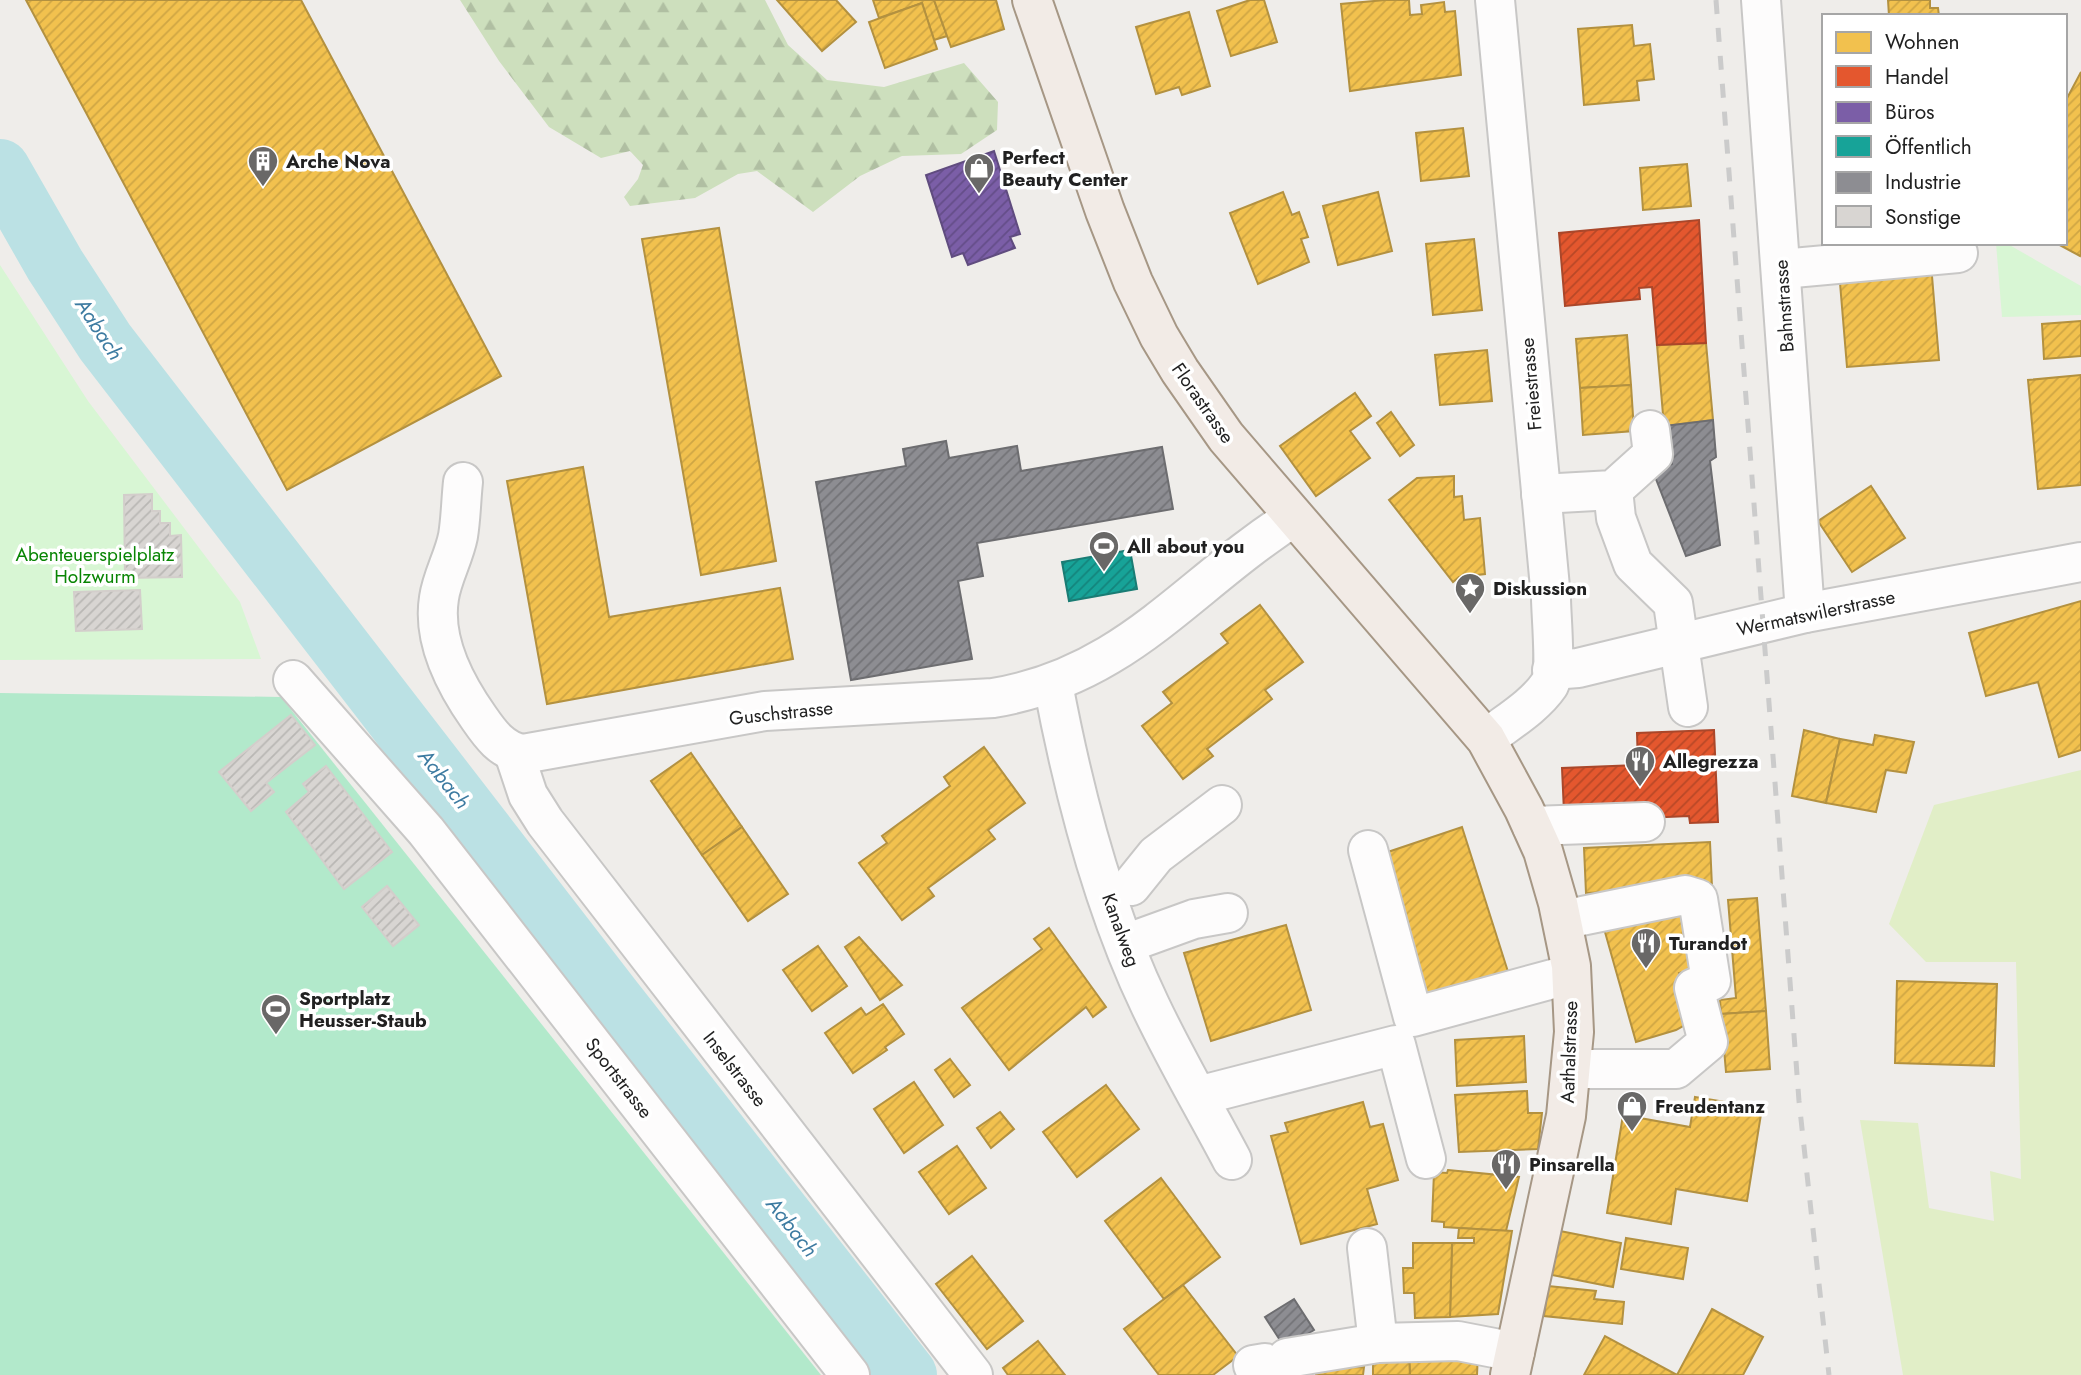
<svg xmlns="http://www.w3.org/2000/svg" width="2081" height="1375" font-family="Jost,sans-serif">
  <defs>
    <pattern id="forest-firs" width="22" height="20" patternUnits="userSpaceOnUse" patternTransform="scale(1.75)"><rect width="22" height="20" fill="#cddfbd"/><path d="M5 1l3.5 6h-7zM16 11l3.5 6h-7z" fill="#b0bfa2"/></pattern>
    <pattern id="homes-hatch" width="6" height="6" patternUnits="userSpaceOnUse" patternTransform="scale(1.75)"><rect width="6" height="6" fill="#f2c14e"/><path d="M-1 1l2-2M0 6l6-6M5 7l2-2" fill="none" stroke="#cfa644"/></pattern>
    <pattern id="shops-hatch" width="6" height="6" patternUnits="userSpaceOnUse" patternTransform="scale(1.75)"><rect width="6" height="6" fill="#e4572e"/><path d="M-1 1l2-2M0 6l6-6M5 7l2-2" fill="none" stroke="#b84827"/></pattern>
    <pattern id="offices-hatch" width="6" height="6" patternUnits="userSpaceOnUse" patternTransform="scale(1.75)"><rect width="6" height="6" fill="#7b5ea7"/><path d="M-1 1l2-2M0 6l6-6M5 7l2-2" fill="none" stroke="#644d88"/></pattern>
    <pattern id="public-hatch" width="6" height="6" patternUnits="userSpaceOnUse" patternTransform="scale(1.75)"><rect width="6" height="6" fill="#17a398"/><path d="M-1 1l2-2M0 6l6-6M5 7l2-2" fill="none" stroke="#14847c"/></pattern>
    <pattern id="industry-hatch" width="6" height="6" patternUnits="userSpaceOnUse" patternTransform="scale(1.75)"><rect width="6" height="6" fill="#8d8d92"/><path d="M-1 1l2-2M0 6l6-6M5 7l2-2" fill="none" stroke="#737377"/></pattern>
    <pattern id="building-hatch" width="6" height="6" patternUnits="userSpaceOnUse" patternTransform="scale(1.75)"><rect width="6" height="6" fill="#d8d5d2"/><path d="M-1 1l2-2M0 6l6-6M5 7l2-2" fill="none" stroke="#b9b7b4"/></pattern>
  </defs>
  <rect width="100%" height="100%" fill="#efedea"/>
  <path fill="#e1eec7" d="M 2081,770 L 2081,1375 L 1903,1375 L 1860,1120 L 1918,1123 L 1929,1208 L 1994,1221 L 1990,1171 L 2021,1179 L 2016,962 L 1926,962 L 1889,924 L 1934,805 Z"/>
  <path fill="url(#forest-firs)" d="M 460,0 L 765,0 L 788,45 L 827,80 L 884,87 L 964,63 L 998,102 L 997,130 L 961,154 L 902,156 L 860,176 L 813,212 L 757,171 L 738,174 L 695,198 L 630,206 L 624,197 L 638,179 L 643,165 L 630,151 L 601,158 L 549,127 L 499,61 Z"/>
  <g fill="#d8f6d4">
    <path d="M 1996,243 L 2006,243 L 2081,286 L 2081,315 L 2002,317 Z"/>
    <path d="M 0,265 L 88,401 L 240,602 L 261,659 L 0,660 Z"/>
  </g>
  <path fill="#b2e9cb" d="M 0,693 L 281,697 L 821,1375 L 0,1375 Z"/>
  <g fill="url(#homes-hatch)" stroke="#b39140" stroke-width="2">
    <path d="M 26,0 L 301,0 L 501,376 L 287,490 Z"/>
    <path d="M 777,0 L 836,0 L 856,22 L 822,51 Z"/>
    <path d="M 873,0 L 934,0 L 947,36 L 934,40 L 922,3 L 879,18 Z"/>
    <path d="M 934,0 L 996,0 L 1004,29 L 951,47 Z"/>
    <path d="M 1250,0 L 1264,0 L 1277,42 L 1231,56 L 1217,11 Z"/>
    <path d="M 1385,0 L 1409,0 L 1410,15 L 1422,14 L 1421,5 L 1444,2 L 1445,12 L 1455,11 L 1461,75 L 1350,91 L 1341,4 Z"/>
    <path d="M 1888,0 L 1930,0 L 1930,8 L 1938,8 L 1939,16 L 1889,16 Z"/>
    <path d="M 922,3 L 937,49 L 885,68 L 869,22 Z"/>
    <path d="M 1189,12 L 1210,86 L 1182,95 L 1179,87 L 1156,94 L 1136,27 Z"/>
    <path d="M 1632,25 L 1634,46 L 1650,44 L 1654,79 L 1637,81 L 1639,100 L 1584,105 L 1578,29 Z"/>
    <path d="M 2081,72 L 2081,253 L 2080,256 L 2056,243 L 2065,243 L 2065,102 Z"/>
    <path d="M 1463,128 L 1469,176 L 1421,181 L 1416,133 Z"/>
    <path d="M 1687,164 L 1691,206 L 1643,210 L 1640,168 Z"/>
    <path d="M 1283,192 L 1292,215 L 1299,212 L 1308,237 L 1301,239 L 1309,262 L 1258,284 L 1230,213 Z"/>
    <path d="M 1378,192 L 1392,251 L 1338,265 L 1323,206 Z"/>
    <path d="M 719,228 L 776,561 L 701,575 L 642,239 Z"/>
    <path d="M 1474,239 L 1482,310 L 1433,315 L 1426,244 Z"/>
    <path d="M 1931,264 L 1939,360 L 1847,367 L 1839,271 Z"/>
    <path d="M 2081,321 L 2081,356 L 2044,359 L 2042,324 Z"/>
    <path d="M 1627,335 L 1631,385 L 1580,388 L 1576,339 Z"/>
    <path d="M 1706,343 L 1713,420 L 1664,426 L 1657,345 Z"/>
    <path d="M 1487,350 L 1492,401 L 1440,405 L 1435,355 Z"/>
    <path d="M 2081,375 L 2081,485 L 2038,489 L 2028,380 Z"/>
    <path d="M 1631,385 L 1634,431 L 1583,435 L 1580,388 Z"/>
    <path d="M 1355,393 L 1371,416 L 1350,431 L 1370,458 L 1316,496 L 1280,446 Z"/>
    <path d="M 1391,412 L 1414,445 L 1400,456 L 1377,423 Z"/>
    <path d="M 583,467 L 609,617 L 780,588 L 793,659 L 547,704 L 507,481 Z"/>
    <path d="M 1454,476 L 1454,497 L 1462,496 L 1464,520 L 1480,518 L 1485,574 L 1459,577 L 1453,582 L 1389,500 L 1417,478 Z"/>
    <path d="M 1871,486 L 1905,538 L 1852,572 L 1818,521 Z"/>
    <path d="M 2081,601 L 2081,750 L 2059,757 L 2038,682 L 1986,696 L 1969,633 Z"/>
    <path d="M 1260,605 L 1303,662 L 1265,690 L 1272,699 L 1207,749 L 1213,756 L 1183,779 L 1142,726 L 1172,703 L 1163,692 L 1228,643 L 1221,634 Z"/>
    <path d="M 1804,730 L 1840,739 L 1826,803 L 1792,796 Z"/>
    <path d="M 1875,735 L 1914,742 L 1906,773 L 1886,770 L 1876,812 L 1826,803 L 1840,739 L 1873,745 Z"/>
    <path d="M 984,747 L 1025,803 L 988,830 L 995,839 L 928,888 L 934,896 L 902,920 L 859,863 L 887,843 L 882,836 L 950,786 L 944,777 Z"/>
    <path d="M 691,753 L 742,827 L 702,855 L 651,781 Z"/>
    <path d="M 742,827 L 788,894 L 748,921 L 702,855 Z"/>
    <path d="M 1462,827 L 1510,978 L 1428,1003 L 1379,855 Z"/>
    <path d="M 1710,842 L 1712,887 L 1586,893 L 1584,848 Z"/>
    <path d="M 1757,898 L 1766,1011 L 1721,1014 L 1720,1000 L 1736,998 L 1728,900 Z"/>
    <path d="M 1681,903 L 1700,968 L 1679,973 L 1692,1021 L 1676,1030 L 1636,1042 L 1603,925 Z"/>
    <path d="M 1286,925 L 1311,1010 L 1211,1041 L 1184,953 Z"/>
    <path d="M 1049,928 L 1106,1007 L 1093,1017 L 1086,1007 L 1009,1070 L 962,1008 L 1042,949 L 1034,939 Z"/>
    <path d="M 859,937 L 902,985 L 880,1000 L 845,947 Z"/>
    <path d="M 818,946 L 847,986 L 812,1011 L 783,970 Z"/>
    <path d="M 1897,981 L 1997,984 L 1994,1066 L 1895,1063 Z"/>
    <path d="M 883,1004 L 904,1034 L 885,1047 L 887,1050 L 853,1073 L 825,1033 L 861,1008 L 866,1015 Z"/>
    <path d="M 1766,1011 L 1770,1069 L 1726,1072 L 1721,1014 Z"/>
    <path d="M 1524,1036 L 1526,1082 L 1457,1086 L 1455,1040 Z"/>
    <path d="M 950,1059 L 970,1085 L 954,1097 L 935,1070 Z"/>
    <path d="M 914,1082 L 943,1125 L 904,1153 L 874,1109 Z"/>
    <path d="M 1106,1085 L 1139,1129 L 1077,1177 L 1043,1132 Z"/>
    <path d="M 1527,1091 L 1528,1113 L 1542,1113 L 1538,1149 L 1459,1152 L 1455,1095 Z"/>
    <path d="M 1695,1097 L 1762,1108 L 1747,1201 L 1676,1189 L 1671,1224 L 1607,1213 L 1623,1115 L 1690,1127 Z"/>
    <path d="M 1363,1102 L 1370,1127 L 1383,1124 L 1398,1180 L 1367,1189 L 1377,1224 L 1301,1244 L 1271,1136 L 1288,1132 L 1285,1123 Z"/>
    <path d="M 1000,1112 L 1014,1129 L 991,1148 L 977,1128 Z"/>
    <path d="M 957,1146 L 986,1188 L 949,1214 L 919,1172 Z"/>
    <path d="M 1448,1170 L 1519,1177 L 1506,1231 L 1444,1227 L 1444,1222 L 1432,1221 L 1434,1172 L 1447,1173 Z"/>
    <path d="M 1161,1178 L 1220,1257 L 1164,1299 L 1105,1221 Z"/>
    <path d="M 1459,1228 L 1512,1231 L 1498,1314 L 1450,1317 L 1452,1243 L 1474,1243 L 1474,1238 L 1458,1238 Z"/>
    <path d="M 1560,1231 L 1621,1243 L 1613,1287 L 1552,1275 Z"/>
    <path d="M 1626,1238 L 1688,1248 L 1683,1279 L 1621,1269 Z"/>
    <path d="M 1413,1243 L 1452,1243 L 1450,1317 L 1415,1318 L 1414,1293 L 1404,1293 L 1403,1268 L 1413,1268 Z"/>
    <path d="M 972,1256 L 1023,1321 L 987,1349 L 936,1284 Z"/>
    <path d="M 1183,1285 L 1238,1356 L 1213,1375 L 1159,1375 L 1124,1329 Z"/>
    <path d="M 1548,1286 L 1596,1291 L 1594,1299 L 1624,1302 L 1622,1324 L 1544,1316 Z"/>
    <path d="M 1712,1309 L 1763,1337 L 1743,1375 L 1584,1375 L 1605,1336 L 1677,1375 Z"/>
    <path d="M 1038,1341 L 1065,1375 L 1008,1375 L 1003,1368 Z"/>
    <path d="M 1478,1353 L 1477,1375 L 1410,1375 L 1409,1355 Z"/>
    <path d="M 1409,1355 L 1410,1375 L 1373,1375 L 1373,1356 Z"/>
    <path d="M 1364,1367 L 1363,1375 L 1316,1375 L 1316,1368 Z"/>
  </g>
  <g fill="url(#shops-hatch)" stroke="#aa472a" stroke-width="2">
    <path d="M 1699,220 L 1706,343 L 1657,345 L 1652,287 L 1639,288 L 1640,299 L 1565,306 L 1559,233 Z"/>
    <path d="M 1714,730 L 1718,822 L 1690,823 L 1689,816 L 1644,818 L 1564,812 L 1562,768 L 1638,765 L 1637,733 Z"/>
  </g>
  <path fill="url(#offices-hatch)" stroke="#604c7f" stroke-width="2" d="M 994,151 L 1020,234 L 1010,237 L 1015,248 L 968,265 L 963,253 L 952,257 L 926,175 Z"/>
  <path fill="url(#public-hatch)" stroke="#1a7c74" stroke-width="2" d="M 1130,550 L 1137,589 L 1069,601 L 1062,562 Z"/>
  <g fill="url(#industry-hatch)" stroke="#6d6d70" stroke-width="2">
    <path d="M 1713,420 L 1716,457 L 1710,461 L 1720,545 L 1686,556 L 1654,474 L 1672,464 L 1664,426 Z"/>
    <path d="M 946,441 L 949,458 L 1017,446 L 1021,471 L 1162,447 L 1173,509 L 977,543 L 983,576 L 958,581 L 972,659 L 851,680 L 816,482 L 906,466 L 903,449 Z"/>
    <path d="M 1294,1299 L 1314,1330 L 1285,1348 L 1265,1317 Z"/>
  </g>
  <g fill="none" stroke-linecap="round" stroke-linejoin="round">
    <path stroke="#bbe1e4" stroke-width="60" d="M 0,169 L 55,265 L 105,342 L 613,1000 L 907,1375"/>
  </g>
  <g fill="url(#building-hatch)" stroke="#d3cecb" stroke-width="2">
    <path d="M 152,494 L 152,511 L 160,511 L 160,523 L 170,523 L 170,536 L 181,535 L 182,577 L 125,578 L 124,495 Z"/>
    <path d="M 140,590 L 142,629 L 76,631 L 74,592 Z"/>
    <path d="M 291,715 L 315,745 L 266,783 L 274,792 L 251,811 L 219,772 Z"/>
    <path d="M 326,766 L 392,852 L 344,889 L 286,812 L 309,792 L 303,784 Z"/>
    <path d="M 387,886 L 419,925 L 393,946 L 362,907 Z"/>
  </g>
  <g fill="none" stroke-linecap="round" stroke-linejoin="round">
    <g stroke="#c8c7c6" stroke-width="42">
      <g id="minor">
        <path d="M 1761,0 L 1805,613"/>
        <path d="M 1782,269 L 1958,253"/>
        <path d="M 463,482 C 461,500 461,518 458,536 C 454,557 442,577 439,598 C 432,641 455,684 479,718 C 490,734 502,751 523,754 L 765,711 L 993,698 C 1127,676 1188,584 1294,517"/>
        <path d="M 1613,490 L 1616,518 L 1633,564 L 1673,603 L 1688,707"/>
        <path d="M 1541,494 L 1613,490 L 1653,454 L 1650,430"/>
        <path d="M 1552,670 L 1578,668 L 1805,613 L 2081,562"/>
        <path d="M 293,680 L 426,831 L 850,1375"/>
        <path d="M 1053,684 C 1073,790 1103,907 1150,1005 C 1175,1058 1205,1109 1232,1160"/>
        <path d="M 1486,739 C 1506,723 1534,707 1549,685 C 1557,673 1551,615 1551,598 L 1495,0"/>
        <path d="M 514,753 L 528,795 L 545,822 L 973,1375"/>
        <path d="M 1532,826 L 1645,822"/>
        <path d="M 1368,850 L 1413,1017 L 1571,974"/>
        <path d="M 1131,886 L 1156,855 L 1222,805"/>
        <path d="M 1562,920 L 1685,895 L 1698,899 L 1711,981 L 1694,988 L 1708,1042 L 1676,1069 L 1571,1069"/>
        <path d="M 1125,944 L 1194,919 L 1228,913"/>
        <path d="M 1198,1096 L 1396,1045 L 1426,1159"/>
        <path d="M 1367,1248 L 1378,1343"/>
        <path d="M 1287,1358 L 1378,1343 L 1458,1341 L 1515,1352"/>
        <path d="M 1258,1375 L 1253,1365 L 1265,1363"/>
      </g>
    </g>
    <g stroke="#a69785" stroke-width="42">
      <path id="major" d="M 1032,0 L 1105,211 L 1133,282 L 1159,336 L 1180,371 L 1226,437 L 1486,739 L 1524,809 L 1543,851 L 1558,903 L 1571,966 L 1574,1032 L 1566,1116 L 1510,1375"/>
    </g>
    <use href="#minor" stroke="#fdfcfc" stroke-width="38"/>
    <use href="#major" stroke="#f2ebe6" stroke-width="38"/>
    <path stroke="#cbcbcb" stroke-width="5" stroke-dasharray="14 14" stroke-linecap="butt" d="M 1716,0 L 1799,1101 L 1829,1375"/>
  </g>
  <defs>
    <g id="building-pin" transform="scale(1.575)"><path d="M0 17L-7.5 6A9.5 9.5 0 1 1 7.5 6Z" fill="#696867" stroke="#fff"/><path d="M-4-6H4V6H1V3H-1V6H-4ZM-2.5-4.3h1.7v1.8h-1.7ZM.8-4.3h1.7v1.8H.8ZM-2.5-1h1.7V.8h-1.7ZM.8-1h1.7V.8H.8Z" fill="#fff"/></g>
    <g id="shop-pin" transform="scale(1.575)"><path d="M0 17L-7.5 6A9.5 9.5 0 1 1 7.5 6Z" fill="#696867" stroke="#fff"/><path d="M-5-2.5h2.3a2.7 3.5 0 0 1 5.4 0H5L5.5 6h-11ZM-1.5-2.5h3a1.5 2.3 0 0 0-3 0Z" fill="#fff"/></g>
    <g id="stadium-pin" transform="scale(1.575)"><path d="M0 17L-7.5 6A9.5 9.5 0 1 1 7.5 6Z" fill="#696867" stroke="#fff"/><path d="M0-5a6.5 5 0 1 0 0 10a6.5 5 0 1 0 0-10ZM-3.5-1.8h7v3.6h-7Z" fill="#fff"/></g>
    <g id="sight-pin" transform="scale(1.575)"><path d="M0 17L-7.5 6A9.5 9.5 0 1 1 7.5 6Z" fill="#696867" stroke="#fff"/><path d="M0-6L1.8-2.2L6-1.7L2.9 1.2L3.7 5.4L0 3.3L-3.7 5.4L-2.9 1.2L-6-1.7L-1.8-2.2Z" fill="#fff"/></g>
    <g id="restaurant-pin" transform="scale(1.575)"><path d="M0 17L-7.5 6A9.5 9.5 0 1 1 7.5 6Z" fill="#696867" stroke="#fff"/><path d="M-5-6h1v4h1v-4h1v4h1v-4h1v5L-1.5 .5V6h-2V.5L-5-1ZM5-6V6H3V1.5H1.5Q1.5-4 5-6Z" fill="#fff"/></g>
  </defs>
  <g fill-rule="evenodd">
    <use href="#building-pin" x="263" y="161"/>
    <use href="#shop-pin" x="979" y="168"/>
    <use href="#stadium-pin" x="1104" y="546"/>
    <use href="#sight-pin" x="1470" y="588"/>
    <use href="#restaurant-pin" x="1640" y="761"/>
    <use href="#restaurant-pin" x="1646" y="943"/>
    <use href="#stadium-pin" x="276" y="1009"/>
    <use href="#shop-pin" x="1632" y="1106"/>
    <use href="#restaurant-pin" x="1506" y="1164"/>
  </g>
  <g text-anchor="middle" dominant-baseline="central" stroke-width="7" stroke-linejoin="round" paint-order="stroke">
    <g font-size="19" font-weight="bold" fill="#212121" stroke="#fff" text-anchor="start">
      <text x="1002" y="157">Perfect<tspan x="1002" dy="22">Beauty Center</tspan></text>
      <text x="286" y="161">Arche Nova</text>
      <text x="1127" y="546">All about you</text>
      <text x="1493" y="588">Diskussion</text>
      <text x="1663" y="761">Allegrezza</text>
      <text x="1669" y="943">Turandot</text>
      <text x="299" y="998">Sportplatz<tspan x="299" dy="22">Heusser-Staub</tspan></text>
      <text x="1655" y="1106">Freudentanz</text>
      <text x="1529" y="1164">Pinsarella</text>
    </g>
    <g font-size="19" fill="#212121" stroke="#fff">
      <text transform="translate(1784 306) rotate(-94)">Bahnstrasse</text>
      <text transform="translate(1531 384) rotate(-95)">Freiestrasse</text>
      <text transform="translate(1203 403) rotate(55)">Florastrasse</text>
      <text transform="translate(1816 613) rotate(-12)">Wermatswilerstrasse</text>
      <text transform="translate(781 713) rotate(-6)">Guschstrasse</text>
      <text transform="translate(1121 930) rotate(70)">Kanalweg</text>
      <text transform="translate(1569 1052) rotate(-88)">Aathalstrasse</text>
      <text transform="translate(735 1069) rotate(52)">Inselstrasse</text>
      <text transform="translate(619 1078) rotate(52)">Sportstrasse</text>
    </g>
    <g font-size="19" fill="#098504" stroke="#fff">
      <text x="95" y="554">Abenteuerspielplatz<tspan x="95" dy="22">Holzwurm</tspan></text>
    </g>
    <g font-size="21" font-style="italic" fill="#3d7ba1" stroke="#fff">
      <text transform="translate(99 329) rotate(57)">Aabach</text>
      <text transform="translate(444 779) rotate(52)">Aabach</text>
      <text transform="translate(792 1227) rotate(52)">Aabach</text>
    </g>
  </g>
  <rect x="1822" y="14" width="245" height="231" fill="#ffffff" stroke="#a6a6a6" stroke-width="2"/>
  <rect x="1836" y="32" width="35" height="21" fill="#f2c14e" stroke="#a6a6a6" stroke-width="2"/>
  <text x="1885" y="49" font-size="21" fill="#212121">Wohnen</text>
  <rect x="1836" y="66" width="35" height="21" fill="#e4572e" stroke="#a6a6a6" stroke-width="2"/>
  <text x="1885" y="84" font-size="21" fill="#212121">Handel</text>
  <rect x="1836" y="102" width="35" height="21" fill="#7b5ea7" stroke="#a6a6a6" stroke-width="2"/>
  <text x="1885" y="119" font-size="21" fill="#212121">Büros</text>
  <rect x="1836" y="136" width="35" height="21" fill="#17a398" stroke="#a6a6a6" stroke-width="2"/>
  <text x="1885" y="154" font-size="21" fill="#212121">Öffentlich</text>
  <rect x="1836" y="172" width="35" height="21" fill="#8d8d92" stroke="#a6a6a6" stroke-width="2"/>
  <text x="1885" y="189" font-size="21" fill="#212121">Industrie</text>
  <rect x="1836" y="206" width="35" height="21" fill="#d8d5d2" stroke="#a6a6a6" stroke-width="2"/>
  <text x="1885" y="224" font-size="21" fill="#212121">Sonstige</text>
</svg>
